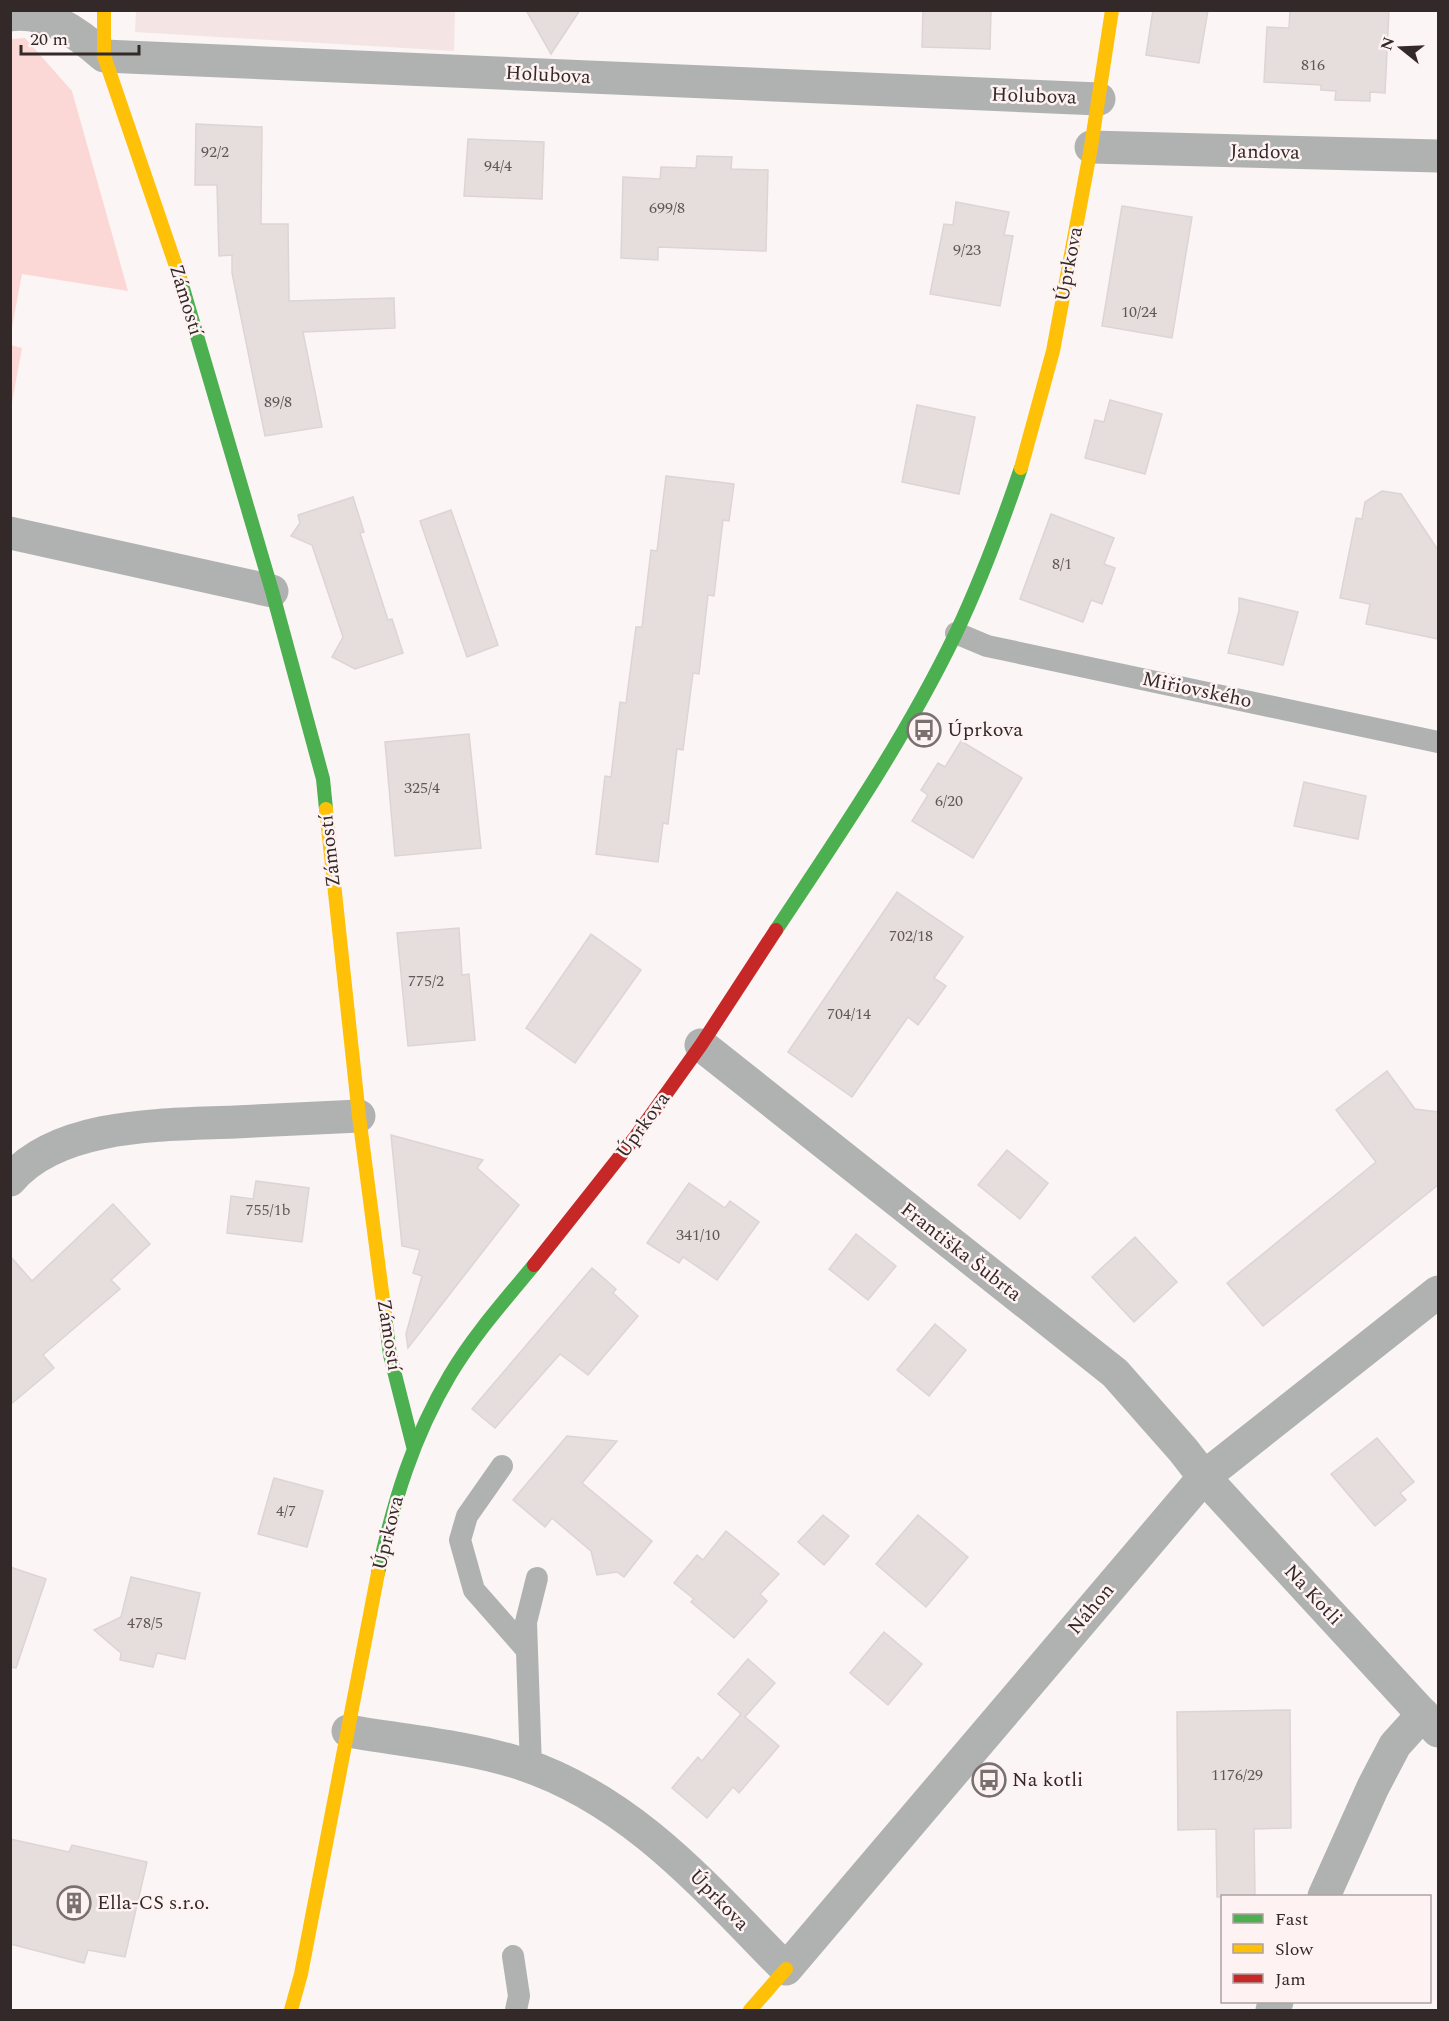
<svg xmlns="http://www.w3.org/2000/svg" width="1449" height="2021" font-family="Spectral,serif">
  <rect width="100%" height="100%" fill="#fbf5f5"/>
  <path fill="#f4e5e4" d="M 136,11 L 455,11 L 454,51 L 135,32 Z"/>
  <g fill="#fbd8d6">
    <path d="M 25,38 L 72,91 L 128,291 L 22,274 L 11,333 L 11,39 Z"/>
    <path d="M 11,345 L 22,348 L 11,408 L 10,345 Z"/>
  </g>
  <g fill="#e5dedd" stroke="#ddd5d5" stroke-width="1.5">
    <path d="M 526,10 L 580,10 L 551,54 Z"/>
    <path d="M 923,10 L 991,10 L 990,49 L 922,47 Z"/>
    <path d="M 1153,10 L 1208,10 L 1199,63 L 1146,55 Z"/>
    <path d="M 1290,10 L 1389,10 L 1385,93 L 1370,92 L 1370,101 L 1335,100 L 1336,91 L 1321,90 L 1321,85 L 1264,82 L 1267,27 L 1289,28 Z"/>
    <path d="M 196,124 L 262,127 L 261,224 L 288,224 L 289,301 L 394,298 L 395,328 L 303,332 L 322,427 L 265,436 L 232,273 L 232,255 L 219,256 L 217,185 L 195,185 Z"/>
    <path d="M 468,139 L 544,142 L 542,199 L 464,196 Z"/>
    <path d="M 697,156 L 732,157 L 731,169 L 768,170 L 766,251 L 658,247 L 658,260 L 621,258 L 623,177 L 660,179 L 661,167 L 696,168 Z"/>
    <path d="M 956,202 L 1009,212 L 1004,235 L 1013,236 L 1000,306 L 930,294 L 944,224 L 953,225 Z"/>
    <path d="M 1122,206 L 1192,217 L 1172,338 L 1102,326 Z"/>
    <path d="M 1110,400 L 1162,414 L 1145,474 L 1085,458 L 1095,420 L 1104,422 Z"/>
    <path d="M 917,405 L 975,417 L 959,494 L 902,482 Z"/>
    <path d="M 666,476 L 734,484 L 729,521 L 723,520 L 714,596 L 708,595 L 699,674 L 693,673 L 683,750 L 677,749 L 668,824 L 663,823 L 658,862 L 596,854 L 605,776 L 611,777 L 620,702 L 626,703 L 636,627 L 642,627 L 651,550 L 657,551 Z"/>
    <path d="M 1382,491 L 1401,494 L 1438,550 L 1438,639 L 1366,624 L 1370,604 L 1340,598 L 1356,518 L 1362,519 L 1365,502 Z"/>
    <path d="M 353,497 L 364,532 L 360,533 L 388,620 L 392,619 L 403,653 L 355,669 L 332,657 L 343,637 L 312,545 L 291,536 L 300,523 L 298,515 Z"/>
    <path d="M 451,510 L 498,645 L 467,657 L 420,521 Z"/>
    <path d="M 1051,514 L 1114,538 L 1104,564 L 1115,568 L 1102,604 L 1091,600 L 1083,622 L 1020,599 Z"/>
    <path d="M 1239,598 L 1298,612 L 1283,665 L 1228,653 L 1239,611 Z"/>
    <path d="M 469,734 L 481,848 L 395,856 L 385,742 Z"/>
    <path d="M 961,741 L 1022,778 L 973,858 L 912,821 L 928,795 L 921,790 L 938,763 L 945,767 Z"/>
    <path d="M 1304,782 L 1366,796 L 1358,839 L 1294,826 Z"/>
    <path d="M 897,892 L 963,937 L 934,978 L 946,986 L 918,1025 L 908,1017 L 852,1097 L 788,1052 Z"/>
    <path d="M 459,928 L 462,975 L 469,974 L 475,1040 L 408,1046 L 397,933 Z"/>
    <path d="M 591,934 L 641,970 L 575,1063 L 526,1028 Z"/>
    <path d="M 1387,1071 L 1415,1109 L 1438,1112 L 1438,1185 L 1263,1326 L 1227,1283 L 1376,1162 L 1336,1110 Z"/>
    <path d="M 391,1135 L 483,1160 L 477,1168 L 519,1205 L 408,1348 L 406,1334 L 422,1276 L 413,1273 L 420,1250 L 402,1246 Z"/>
    <path d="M 1007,1150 L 1048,1183 L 1020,1219 L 978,1185 Z"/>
    <path d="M 256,1181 L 309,1188 L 302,1242 L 227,1233 L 231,1196 L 253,1199 Z"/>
    <path d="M 689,1183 L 725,1208 L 730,1201 L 759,1222 L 717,1280 L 683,1257 L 679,1263 L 647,1243 Z"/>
    <path d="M 113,1204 L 150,1244 L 111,1280 L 120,1289 L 43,1355 L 54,1368 L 10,1405 L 10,1256 L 32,1281 Z"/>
    <path d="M 856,1234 L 896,1266 L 868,1300 L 829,1269 Z"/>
    <path d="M 1135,1237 L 1177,1282 L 1134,1322 L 1092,1277 Z"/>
    <path d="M 592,1268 L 616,1289 L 613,1293 L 638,1316 L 588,1375 L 560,1354 L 495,1428 L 472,1409 Z"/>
    <path d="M 935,1324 L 966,1350 L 929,1396 L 897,1370 Z"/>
    <path d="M 567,1436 L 617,1441 L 582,1483 L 652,1541 L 624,1577 L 617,1572 L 597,1575 L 591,1551 L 552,1518 L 545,1527 L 513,1500 Z"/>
    <path d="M 1377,1438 L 1414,1482 L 1400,1493 L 1406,1500 L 1375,1526 L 1331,1474 Z"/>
    <path d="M 274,1478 L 323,1491 L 307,1547 L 258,1534 Z"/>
    <path d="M 823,1515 L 849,1536 L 824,1565 L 798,1542 Z"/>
    <path d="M 918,1515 L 968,1557 L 926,1607 L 876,1564 Z"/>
    <path d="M 726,1531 L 779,1574 L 760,1594 L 767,1601 L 734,1638 L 691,1602 L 694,1599 L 674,1583 L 697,1555 L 703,1560 Z"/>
    <path d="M 10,1567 L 46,1579 L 16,1668 L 10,1667 Z"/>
    <path d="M 131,1577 L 200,1593 L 185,1659 L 157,1653 L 153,1667 L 120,1660 L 121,1653 L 94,1630 L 121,1617 Z"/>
    <path d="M 884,1632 L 922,1664 L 888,1705 L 850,1673 Z"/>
    <path d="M 748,1659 L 775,1683 L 745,1717 L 779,1746 L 739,1793 L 733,1787 L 707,1818 L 672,1788 L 698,1757 L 702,1761 L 741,1714 L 718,1694 Z"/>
    <path d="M 1290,1710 L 1291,1828 L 1254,1829 L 1255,1896 L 1217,1897 L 1216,1829 L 1178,1830 L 1177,1712 Z"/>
    <path d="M 10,1839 L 69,1852 L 72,1845 L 147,1862 L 125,1957 L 88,1950 L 84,1963 L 10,1944 Z"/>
  </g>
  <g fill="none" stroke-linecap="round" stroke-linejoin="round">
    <g stroke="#b0b2b2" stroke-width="22">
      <path d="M 956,633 L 987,646 L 1438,742"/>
      <path d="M 502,1466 L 467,1516 L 460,1540 L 474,1590 L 525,1648"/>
      <path d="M 531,1768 L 526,1622 L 537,1578"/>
      <path d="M 513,1956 L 519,1996 L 516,2010"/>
    </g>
    <g stroke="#b0b2b2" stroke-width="33">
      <path d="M 10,15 C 47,10 78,33 104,56 L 1099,99"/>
      <path d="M 1091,147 L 1438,156"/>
      <path d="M 10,533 L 272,591"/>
      <path d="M 701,1045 L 1115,1373 L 1183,1450 L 1204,1477 L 1438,1731"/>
      <path d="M 10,1180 C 59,1122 166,1125 235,1122 C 277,1120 318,1118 359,1116"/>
      <path d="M 348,1731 C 405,1741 467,1746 522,1764 C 633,1801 706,1888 786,1969 L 1204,1477 L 1438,1292"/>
      <path d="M 1324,1896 L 1373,1787 L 1395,1745 L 1423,1714"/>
      <path d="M 1272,2010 L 1277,2002"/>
    </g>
    <g stroke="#4caf50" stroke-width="14">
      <path d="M 180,278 L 272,591 L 323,779 L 326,809"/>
      <path d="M 776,930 C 840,834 906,737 956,633 C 981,580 1002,524 1021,468"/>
      <path d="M 385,1315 L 390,1355 L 413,1446"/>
      <path d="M 378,1573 C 393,1503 413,1437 450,1375 C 473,1336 505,1300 534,1265"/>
    </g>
    <g stroke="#ffc107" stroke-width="14">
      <path d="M 104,10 L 104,56 L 180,278"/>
      <path d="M 1021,468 L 1053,351 L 1091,147 L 1112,10"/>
      <path d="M 326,809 L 359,1116 L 385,1315"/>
      <path d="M 291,2010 L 301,1974 L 378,1573"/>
      <path d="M 750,2010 L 786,1969"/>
    </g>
    <path stroke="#c62828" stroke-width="14" d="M 534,1265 L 636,1136 L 701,1045 L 776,930"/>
  </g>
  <defs>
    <g id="bus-ring" transform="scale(1.725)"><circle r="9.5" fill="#fef3f2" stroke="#797070" stroke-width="1.5"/><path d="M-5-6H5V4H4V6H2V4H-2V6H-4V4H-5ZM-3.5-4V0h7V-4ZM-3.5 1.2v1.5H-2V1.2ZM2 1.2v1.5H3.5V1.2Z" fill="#797070"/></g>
    <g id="building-ring" transform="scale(1.725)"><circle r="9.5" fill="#fef3f2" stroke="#797070" stroke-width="1.5"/><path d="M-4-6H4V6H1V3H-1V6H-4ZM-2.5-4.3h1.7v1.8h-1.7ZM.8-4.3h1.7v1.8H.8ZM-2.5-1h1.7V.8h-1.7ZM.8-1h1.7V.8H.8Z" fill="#797070"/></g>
  </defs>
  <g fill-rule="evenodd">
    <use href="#bus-ring" x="924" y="730"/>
    <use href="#bus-ring" x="989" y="1780"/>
    <use href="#building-ring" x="74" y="1903"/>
  </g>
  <g text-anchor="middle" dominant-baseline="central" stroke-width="5" stroke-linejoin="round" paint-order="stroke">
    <g font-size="16" fill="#605756">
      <text x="1313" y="65">816</text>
      <text x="215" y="152">92/2</text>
      <text x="498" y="166">94/4</text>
      <text x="667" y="208">699/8</text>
      <text x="967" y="250">9/23</text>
      <text x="1139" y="312">10/24</text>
      <text x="278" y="402">89/8</text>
      <text x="1062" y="564">8/1</text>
      <text x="422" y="788">325/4</text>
      <text x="949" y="801">6/20</text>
      <text x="911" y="936">702/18</text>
      <text x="426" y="981">775/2</text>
      <text x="849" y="1014">704/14</text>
      <text x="268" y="1210">755/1b</text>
      <text x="698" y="1235">341/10</text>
      <text x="286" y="1511">4/7</text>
      <text x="145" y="1623">478/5</text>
      <text x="1237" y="1775">1176/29</text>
    </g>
    <g font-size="20" fill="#332928" stroke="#fef3f2">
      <text transform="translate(548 75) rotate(3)">Holubova</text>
      <text transform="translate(1034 96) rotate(2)">Holubova</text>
      <text transform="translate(1265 152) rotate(1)">Jandova</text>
      <text transform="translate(1069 264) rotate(-79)">Úprkova</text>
      <text transform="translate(186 300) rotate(73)">Zámostí</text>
      <text transform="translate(1197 690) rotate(12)">Miřiovského</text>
      <text transform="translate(330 851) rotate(-96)">Zámostí</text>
      <text transform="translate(643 1125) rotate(-54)">Úprkova</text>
      <text transform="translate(961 1252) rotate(38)">Františka Šubrta</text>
      <text transform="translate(389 1335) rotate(81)">Zámostí</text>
      <text transform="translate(388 1533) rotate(-76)">Úprkova</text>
      <text transform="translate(1313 1595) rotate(47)">Na Kotli</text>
      <text transform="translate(1091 1609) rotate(-50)">Náhon</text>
      <text transform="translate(719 1900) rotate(46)">Úprkova</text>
    </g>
    <g font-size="20" fill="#332928" stroke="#fef3f2" text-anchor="start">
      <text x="947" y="730">Úprkova</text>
      <text x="1012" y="1780">Na kotli</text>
      <text x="97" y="1903">Ella-CS s.r.o.</text>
    </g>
  </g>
  <rect width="1449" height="2021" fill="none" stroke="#332928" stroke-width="24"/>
  <rect x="1221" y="1895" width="210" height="108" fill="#fef3f2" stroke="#ada2a1" stroke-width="1.5"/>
  <rect x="1233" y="1914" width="30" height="9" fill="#4caf50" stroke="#ada2a1" stroke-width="1.5"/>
  <text x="1275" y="1925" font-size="18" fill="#332928">Fast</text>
  <rect x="1233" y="1944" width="30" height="9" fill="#ffc107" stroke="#ada2a1" stroke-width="1.5"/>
  <text x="1275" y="1955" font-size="18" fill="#332928">Slow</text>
  <rect x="1233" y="1974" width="30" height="9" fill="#c62828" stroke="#ada2a1" stroke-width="1.5"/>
  <text x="1275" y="1985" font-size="18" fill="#332928">Jam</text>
  <g transform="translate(1401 48) rotate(288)" stroke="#fef3f2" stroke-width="4.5" paint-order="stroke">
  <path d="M0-4.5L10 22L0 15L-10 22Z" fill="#332928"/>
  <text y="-9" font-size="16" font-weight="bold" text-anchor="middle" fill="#332928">N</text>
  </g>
  <path d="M21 45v9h118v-9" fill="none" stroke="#332928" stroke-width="3"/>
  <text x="30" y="45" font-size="18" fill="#332928" stroke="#fef3f2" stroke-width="4.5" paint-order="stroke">20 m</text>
</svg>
